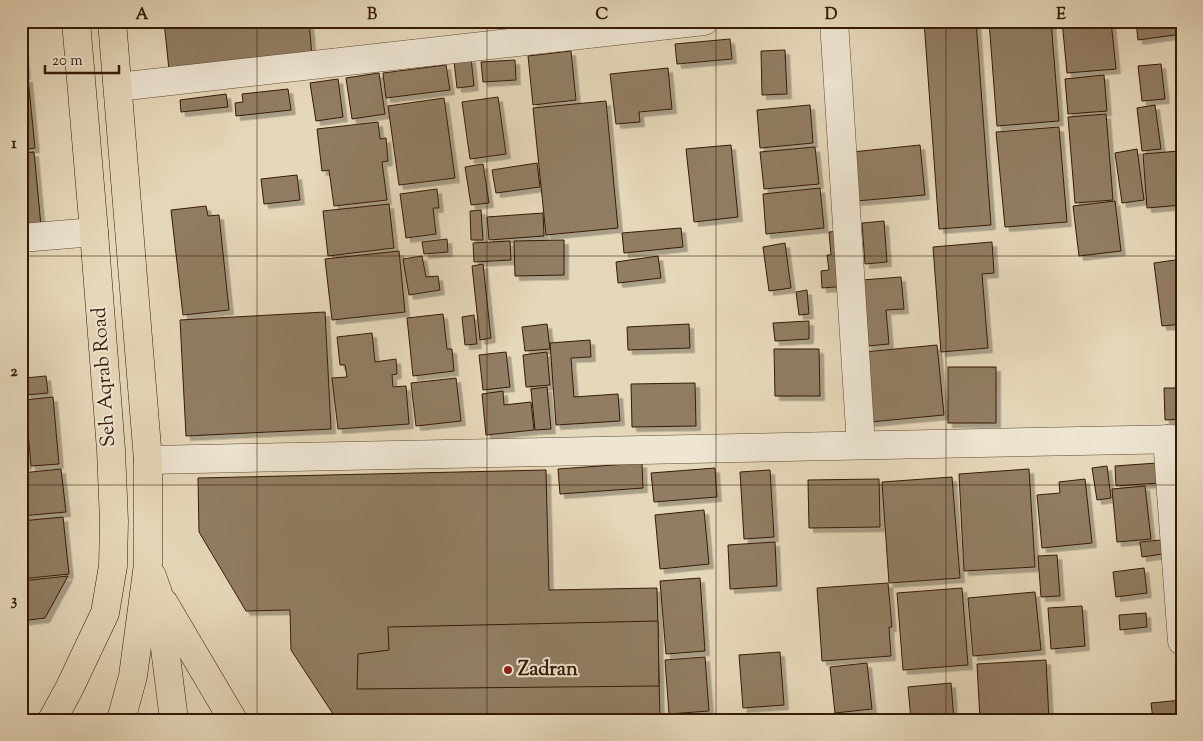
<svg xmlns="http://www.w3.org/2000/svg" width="1203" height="741" font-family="'Sorts Mill Goudy',serif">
  <defs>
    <filter id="shadow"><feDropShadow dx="4.5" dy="4.5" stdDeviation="0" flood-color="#0004"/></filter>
  </defs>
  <rect width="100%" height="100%" fill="#e5d7b9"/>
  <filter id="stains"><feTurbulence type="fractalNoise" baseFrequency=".004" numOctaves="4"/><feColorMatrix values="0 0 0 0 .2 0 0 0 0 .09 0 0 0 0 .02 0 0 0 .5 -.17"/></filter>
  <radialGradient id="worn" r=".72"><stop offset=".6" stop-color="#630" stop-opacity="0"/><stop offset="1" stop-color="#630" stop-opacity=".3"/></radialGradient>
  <g fill="#917d63" stroke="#351b06" filter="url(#shadow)">
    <path d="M 164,21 L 309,21 L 312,56 L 169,70 Z"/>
    <path d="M 924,21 L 976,21 L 991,225 L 939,229 Z"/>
    <path d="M 989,21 L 1051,21 L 1059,121 L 997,126 Z"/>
    <path d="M 1062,21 L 1111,21 L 1116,69 L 1067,73 Z"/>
    <path d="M 1136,21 L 1182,21 L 1182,34 L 1138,40 Z"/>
    <path d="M 21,24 L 26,75 L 21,75 Z"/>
    <path d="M 730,39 L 732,59 L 677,64 L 675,44 Z"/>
    <path d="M 785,50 L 787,94 L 762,95 L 761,51 Z"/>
    <path d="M 571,51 L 576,100 L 533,105 L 528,56 Z"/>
    <path d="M 471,58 L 474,86 L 457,88 L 454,61 Z"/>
    <path d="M 515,60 L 516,80 L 483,82 L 481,62 Z"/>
    <path d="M 1161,64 L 1165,99 L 1142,101 L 1138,66 Z"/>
    <path d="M 446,65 L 450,90 L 386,98 L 383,73 Z"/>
    <path d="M 668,68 L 672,109 L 639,112 L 640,122 L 616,124 L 610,74 Z"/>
    <path d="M 379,73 L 385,114 L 352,119 L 346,78 Z"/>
    <path d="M 1104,75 L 1107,111 L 1068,114 L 1065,79 Z"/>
    <path d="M 21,78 L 28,78 L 35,148 L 21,150 Z"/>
    <path d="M 338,79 L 343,117 L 316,121 L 310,83 Z"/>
    <path d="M 288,89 L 291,110 L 236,116 L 235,103 L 243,102 L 242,94 Z"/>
    <path d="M 226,94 L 228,107 L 181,112 L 180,100 Z"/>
    <path d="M 498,97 L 506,154 L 470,159 L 462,102 Z"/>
    <path d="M 444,98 L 455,178 L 399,185 L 388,106 Z"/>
    <path d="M 606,101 L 618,228 L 546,235 L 533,108 Z"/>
    <path d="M 810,105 L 813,143 L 760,148 L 757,110 Z"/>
    <path d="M 1155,105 L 1161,149 L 1142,151 L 1137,108 Z"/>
    <path d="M 1106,114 L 1113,200 L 1075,203 L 1068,117 Z"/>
    <path d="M 378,122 L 380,139 L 386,138 L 388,161 L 382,162 L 387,200 L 334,206 L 329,170 L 322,171 L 317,129 Z"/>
    <path d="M 1059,127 L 1067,222 L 1005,227 L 996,132 Z"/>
    <path d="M 731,145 L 738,217 L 694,222 L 686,149 Z"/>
    <path d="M 920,145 L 925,195 L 856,201 L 852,152 Z"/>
    <path d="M 815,147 L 819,184 L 764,189 L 760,152 Z"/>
    <path d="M 1137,149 L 1144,200 L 1122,203 L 1115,153 Z"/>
    <path d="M 1179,151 L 1182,205 L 1147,208 L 1143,154 Z"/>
    <path d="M 34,152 L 41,226 L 21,228 L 21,153 Z"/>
    <path d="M 537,163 L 540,187 L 496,193 L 492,170 Z"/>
    <path d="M 483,164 L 489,203 L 471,205 L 465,167 Z"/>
    <path d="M 297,175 L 300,200 L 264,204 L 261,179 Z"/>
    <path d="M 820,188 L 824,228 L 766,234 L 763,194 Z"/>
    <path d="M 437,189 L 439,208 L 433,208 L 436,234 L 406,238 L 400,194 Z"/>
    <path d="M 1115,201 L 1121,251 L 1079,256 L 1073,206 Z"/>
    <path d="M 389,204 L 394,248 L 328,256 L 323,211 Z"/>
    <path d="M 206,206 L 208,216 L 219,215 L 229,310 L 183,315 L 171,210 Z"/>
    <path d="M 481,210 L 483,240 L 471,240 L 470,211 Z"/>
    <path d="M 543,213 L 544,236 L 489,240 L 487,217 Z"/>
    <path d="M 884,221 L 887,262 L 865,264 L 862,223 Z"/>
    <path d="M 681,228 L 683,247 L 624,253 L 622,233 Z"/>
    <path d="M 842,231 L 847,286 L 822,288 L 821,271 L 829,270 L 827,255 L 831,255 L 829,232 Z"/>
    <path d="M 447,239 L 448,252 L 424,254 L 422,242 Z"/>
    <path d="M 564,240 L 564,275 L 515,276 L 514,241 Z"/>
    <path d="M 510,241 L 511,260 L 474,262 L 473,243 Z"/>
    <path d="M 992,242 L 994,273 L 982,274 L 988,348 L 941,352 L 933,247 Z"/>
    <path d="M 785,243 L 791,288 L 769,291 L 763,247 Z"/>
    <path d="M 399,251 L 405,312 L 332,320 L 325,259 Z"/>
    <path d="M 422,256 L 426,277 L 438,276 L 440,290 L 409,295 L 403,259 Z"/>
    <path d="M 658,256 L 661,278 L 618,283 L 616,262 Z"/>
    <path d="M 1182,259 L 1182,324 L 1162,326 L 1154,263 Z"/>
    <path d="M 483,264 L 491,338 L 480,340 L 472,266 Z"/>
    <path d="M 901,277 L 904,309 L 886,310 L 889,344 L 867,346 L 862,280 Z"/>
    <path d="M 807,290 L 809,314 L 799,315 L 796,292 Z"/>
    <path d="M 325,312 L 331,429 L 186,436 L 180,320 Z"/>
    <path d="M 443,314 L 447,349 L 452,349 L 454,371 L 413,376 L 407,318 Z"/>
    <path d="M 474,315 L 477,344 L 465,345 L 462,317 Z"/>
    <path d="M 809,321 L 809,339 L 775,341 L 773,323 Z"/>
    <path d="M 547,324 L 550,349 L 525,351 L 522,327 Z"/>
    <path d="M 689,324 L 690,348 L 628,350 L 627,327 Z"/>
    <path d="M 372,333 L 375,362 L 396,359 L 397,374 L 392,375 L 393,387 L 406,386 L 409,424 L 338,429 L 332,378 L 347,377 L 345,365 L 340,365 L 337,337 Z"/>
    <path d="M 590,340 L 591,357 L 571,358 L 574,397 L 618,394 L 620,421 L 556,425 L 550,343 Z"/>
    <path d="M 937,345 L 944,415 L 870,422 L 864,352 Z"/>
    <path d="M 774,349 L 819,349 L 820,396 L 775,396 Z"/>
    <path d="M 506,352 L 510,387 L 483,390 L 479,355 Z"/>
    <path d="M 547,352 L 550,385 L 526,387 L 523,355 Z"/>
    <rect x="948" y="367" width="48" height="56"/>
    <path d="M 46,376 L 48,393 L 26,395 L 25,378 Z"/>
    <path d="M 456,378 L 461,421 L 416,426 L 411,383 Z"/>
    <path d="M 695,383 L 696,426 L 632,427 L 631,384 Z"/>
    <path d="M 547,387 L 551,429 L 535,430 L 531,389 Z"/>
    <path d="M 1164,388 L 1182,388 L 1182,419 L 1165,420 Z"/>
    <path d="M 503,391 L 504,405 L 531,402 L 534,430 L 486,435 L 482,394 Z"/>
    <path d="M 53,397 L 59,464 L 31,466 L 25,400 Z"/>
    <path d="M 21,403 L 23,403 L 25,435 L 21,436 Z"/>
    <path d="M 25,441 L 27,465 L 21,466 L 21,442 Z"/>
    <path d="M 642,463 L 643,488 L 560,494 L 558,469 Z"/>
    <path d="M 1157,463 L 1159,483 L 1116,486 L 1115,466 Z"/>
    <path d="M 1107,466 L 1111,498 L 1097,500 L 1092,468 Z"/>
    <path d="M 715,468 L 717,497 L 654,502 L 651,473 Z"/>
    <path d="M 61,469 L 66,512 L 21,516 L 21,473 Z"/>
    <path d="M 1029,469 L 1035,567 L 964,571 L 959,474 Z"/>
    <path d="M 546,470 L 549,590 L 657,588 L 660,720 L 337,720 L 291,650 L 290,610 L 246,611 L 199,532 L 198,478 Z"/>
    <path d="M 770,470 L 774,537 L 744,539 L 740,472 Z"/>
    <path d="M 952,477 L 960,578 L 889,583 L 882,482 Z"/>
    <path d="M 879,479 L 880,527 L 809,528 L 808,480 Z"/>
    <path d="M 1085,479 L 1092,543 L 1042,548 L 1037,495 L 1060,493 L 1059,482 Z"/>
    <path d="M 1145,486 L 1151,539 L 1117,542 L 1112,489 Z"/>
    <path d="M 704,510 L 709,564 L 660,569 L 655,515 Z"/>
    <path d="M 63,517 L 69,574 L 21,579 L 21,521 Z"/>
    <path d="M 1161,540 L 1163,554 L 1142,557 L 1140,542 Z"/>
    <path d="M 775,542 L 777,586 L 730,589 L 728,545 Z"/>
    <path d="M 1057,555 L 1060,596 L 1041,597 L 1038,556 Z"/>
    <path d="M 1144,568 L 1147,593 L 1116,597 L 1113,572 Z"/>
    <path d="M 68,576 L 45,618 L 21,621 L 21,581 Z"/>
    <path d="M 700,578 L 705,651 L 666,654 L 660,581 Z"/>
    <path d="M 888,583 L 892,627 L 889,627 L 891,656 L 822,661 L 817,588 Z"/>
    <path d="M 962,588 L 968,665 L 903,670 L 897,593 Z"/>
    <path d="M 1035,592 L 1041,650 L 973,656 L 968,598 Z"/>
    <path d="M 1082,606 L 1085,646 L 1051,649 L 1048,608 Z"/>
    <path d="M 1146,613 L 1147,627 L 1120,630 L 1119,615 Z"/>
    <path d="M 658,621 L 659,686 L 357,689 L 358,654 L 389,650 L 388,627 Z"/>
    <path d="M 780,652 L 784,705 L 743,708 L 739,655 Z"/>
    <path d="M 705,657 L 709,711 L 669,714 L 665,660 Z"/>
    <path d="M 1046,660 L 1049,720 L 980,720 L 977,664 Z"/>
    <path d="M 867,663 L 872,709 L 835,713 L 830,667 Z"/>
    <path d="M 951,683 L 954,720 L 911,720 L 908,687 Z"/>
    <path d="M 1182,700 L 1182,720 L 1153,720 L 1151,703 Z"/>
    <path d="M 707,716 L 707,720 L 669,720 Z"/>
  </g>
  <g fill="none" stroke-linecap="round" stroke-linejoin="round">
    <g stroke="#614a33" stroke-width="29">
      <g id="minor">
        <path d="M 834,21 L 861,445"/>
        <path d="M 118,87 L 704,21"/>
        <path d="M 21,238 L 94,232"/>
        <path d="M 1167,439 L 1182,641"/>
        <path d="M 148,460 L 1182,439"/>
      </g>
    </g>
    <g stroke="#351b06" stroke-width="29">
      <g id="highway">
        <path d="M 112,21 L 148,460 L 148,564 L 133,676 L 121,720"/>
        <path d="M 152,576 L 158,593 L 174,720"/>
        <path d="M 164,603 L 233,720"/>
        <path d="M 52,720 L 69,689 L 105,613 L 113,566 L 114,521 L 111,450 L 94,232 L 76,21"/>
      </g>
    </g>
    <use href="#minor" stroke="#eee5d2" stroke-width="28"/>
    <use href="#highway" stroke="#e5d7b9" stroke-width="28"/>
  </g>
  <path fill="none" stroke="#351b06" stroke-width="1" stroke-opacity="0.55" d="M 257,21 L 257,720M 487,21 L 487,720M 716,21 L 716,720M 946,21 L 946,720M 21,256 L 1182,256M 21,485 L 1182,485"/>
  <circle fill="#8f2418" stroke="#eee5d2" stroke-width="2" cx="508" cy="670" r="5"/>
  <g text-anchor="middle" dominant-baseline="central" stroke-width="4" stroke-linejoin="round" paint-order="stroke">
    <g font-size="20" fill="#351b06" stroke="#eee5d2">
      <text transform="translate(105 377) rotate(-94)">Seh Aqrab Road</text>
    </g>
    <g font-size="20" font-weight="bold" fill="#351b06" stroke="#eee5d2" text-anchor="start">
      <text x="518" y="670">Zadran</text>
    </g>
  </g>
  <rect width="1203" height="741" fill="none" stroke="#e5d7b9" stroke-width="55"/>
  <path d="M45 65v8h74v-8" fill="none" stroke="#351b06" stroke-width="2.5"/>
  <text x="52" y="65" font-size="15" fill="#351b06" stroke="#eee5d2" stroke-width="4" paint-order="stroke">20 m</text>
  <rect x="28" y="28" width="1148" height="686" fill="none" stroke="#351b06" stroke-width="2"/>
  <g font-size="16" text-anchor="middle" font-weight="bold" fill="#351b06">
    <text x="142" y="19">A</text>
    <text x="372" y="19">B</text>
    <text x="602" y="19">C</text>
    <text x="831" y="19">D</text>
    <text x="1061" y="19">E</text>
    <text x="14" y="148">1</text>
    <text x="14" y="376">2</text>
    <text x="14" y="605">3</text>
  </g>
  <rect width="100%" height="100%" filter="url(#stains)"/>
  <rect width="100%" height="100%" fill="url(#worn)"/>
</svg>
